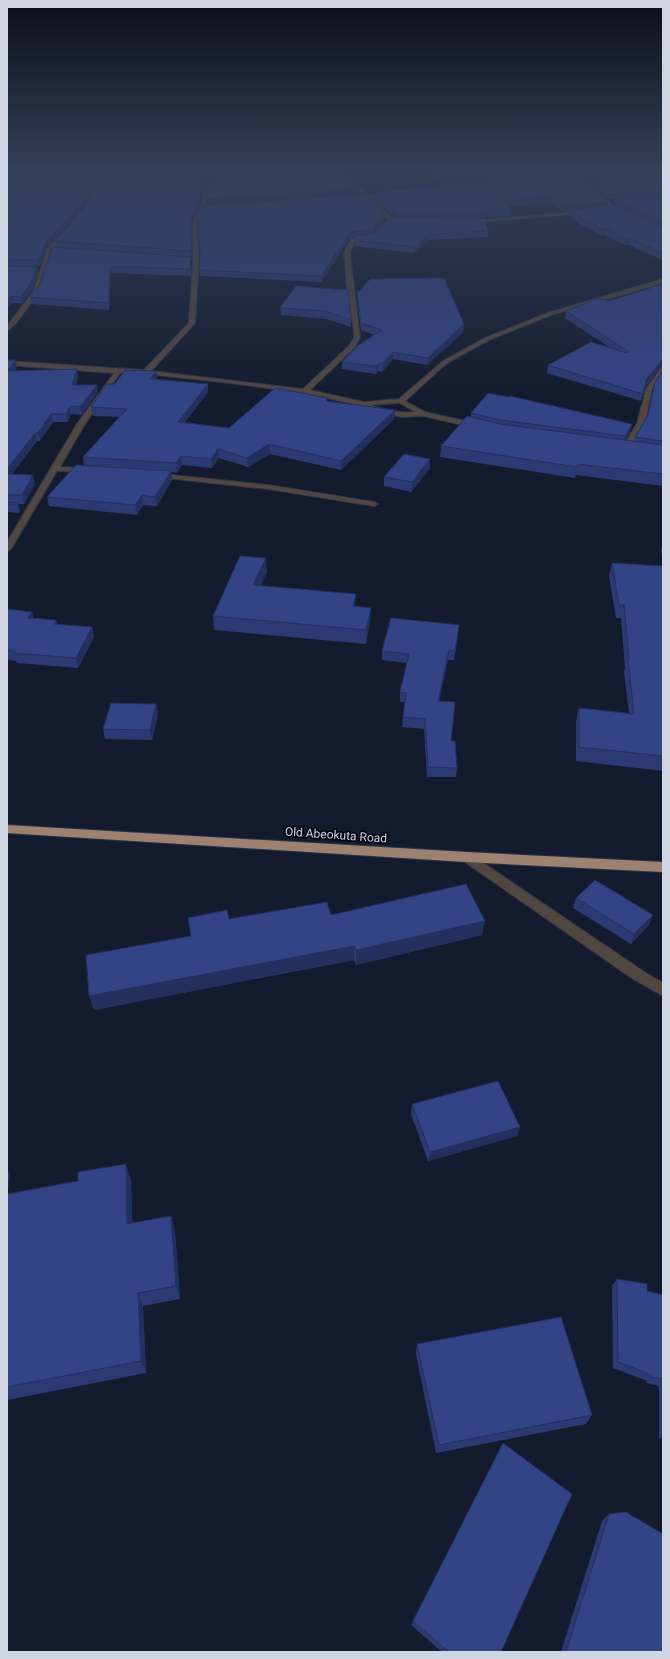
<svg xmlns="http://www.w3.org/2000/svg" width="670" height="1659" font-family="Roboto,sans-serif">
  <rect width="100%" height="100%" fill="#141b2f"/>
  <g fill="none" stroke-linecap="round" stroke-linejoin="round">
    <g stroke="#2e3548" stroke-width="2">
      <g id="street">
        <path d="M 227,168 L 231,168 L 210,186 L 204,209 L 197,222 L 199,261 L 195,323 L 151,371 L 303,389 L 349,346 L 354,338 L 354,331 L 347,288 L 344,253 L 351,239 L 374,236 L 380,225 L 389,220 L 382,215 L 366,198 L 351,199 L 351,197 L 364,195 L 346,179 L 346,168 L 350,168 L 350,179 L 368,195 L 392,192 L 390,194 L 371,197 L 389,216 L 407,222 L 405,223 L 393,221 L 384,227 L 378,238 L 355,241 L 350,253 L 360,338 L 354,348 L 310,390 L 364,402 L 399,399 L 443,361 L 485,338 L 547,313 L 663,279 L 663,283 L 551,315 L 489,340 L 447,363 L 405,401 L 425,412 L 479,424 L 479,428 L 476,428 L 423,416 L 402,417 L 377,412 L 362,406 L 305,393 L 221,382 L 146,374 L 120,373 L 85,424 L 60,467 L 88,468 L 92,470 L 88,472 L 57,471 L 11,549 L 7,552 L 7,542 L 77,424 L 114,373 L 7,365 L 7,361 L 144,370 L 189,323 L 193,261 L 193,222 L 200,209 L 206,186 ZM 400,403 L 415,412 C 400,413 385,411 371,405 Z"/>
        <path d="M 593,190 L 597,190 L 616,208 L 626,213 L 626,215 L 612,210 L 593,192 Z"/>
        <path d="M 585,211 L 587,213 L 470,223 L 468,222 L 470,221 Z"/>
        <path d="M 65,230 L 69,231 L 52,250 L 39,292 L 16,323 L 7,331 L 7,326 L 33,292 L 47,250 Z"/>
        <path d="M 663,367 L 663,374 L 652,389 L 645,423 L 629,451 L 623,451 L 622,449 L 637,423 L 646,389 L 661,368 Z"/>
        <path d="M 153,473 L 268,485 L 374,502 L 378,504 L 374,506 L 268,489 L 156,477 L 152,475 Z"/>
        <path d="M 466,852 L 470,854 L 643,971 L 663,983 L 663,996 L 633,979 L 462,860 L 460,857 L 462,854 Z"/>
      </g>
    </g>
    <g stroke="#2e3548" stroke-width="2">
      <path id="highway" d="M 7,825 L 466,852 L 663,862 L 663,872 L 466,862 L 7,833 Z"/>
    </g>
    <use href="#street" fill="#524740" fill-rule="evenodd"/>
    <use href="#highway" fill="#9d8272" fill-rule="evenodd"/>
  </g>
  <g fill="#2b3a73">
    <path d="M 7,168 L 226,168 L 205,186 L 199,208 L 192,222 L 192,257 L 191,257 L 191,276 L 111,273 L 109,310 L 32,304 L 30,297 L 39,286 L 57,247 L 56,241 L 90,201 L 47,248 L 40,266 L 9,266 L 37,267 L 38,273 L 32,291 L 22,303 L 13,303 L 7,308 Z"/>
    <path d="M 424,168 L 572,168 L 607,206 L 625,211 L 615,204 L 616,199 L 609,199 L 573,168 L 663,168 L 663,260 L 629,245 L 625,245 L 605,235 L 600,235 L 588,227 L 584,227 L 569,216 L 570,211 L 563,211 L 552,203 L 506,206 L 510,210 L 509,216 L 483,217 L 483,218 L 488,231 L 488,237 L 428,240 L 414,253 L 355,246 L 355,240 L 356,237 L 350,238 L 321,282 L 200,276 L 199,270 L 207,205 L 206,199 L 360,195 L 385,214 L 385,220 L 379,224 L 374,234 L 378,233 L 398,217 L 390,214 L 374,199 L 374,193 L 451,184 L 451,183 L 482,178 L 443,184 L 424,171 Z"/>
    <path d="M 663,284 L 663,366 L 660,367 L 645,388 L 641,401 L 547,373 L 548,365 L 609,347 L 565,318 L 566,311 L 609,301 Z"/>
    <path d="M 296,286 L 351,320 L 351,327 L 326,319 L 281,315 L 280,308 Z"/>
    <path d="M 357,291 L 464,324 L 463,332 L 427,365 L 393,359 L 382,372 L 378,371 L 376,374 L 342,369 L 342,362 L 374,335 L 361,330 L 357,298 Z"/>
    <path d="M 7,360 L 17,368 L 15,371 L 77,369 L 78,377 L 76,385 L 98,392 L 82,415 L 71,414 L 68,422 L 53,422 L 40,441 L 37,441 L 12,474 L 35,484 L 24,504 L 18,504 L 20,511 L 19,513 L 8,512 L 7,514 Z"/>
    <path d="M 156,371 L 157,379 L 208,384 L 208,392 L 185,422 L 229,428 L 328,401 L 395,410 L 394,419 L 341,470 L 270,454 L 248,467 L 219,458 L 212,468 L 182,465 L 177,473 L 171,472 L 172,480 L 157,506 L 143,505 L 137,515 L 49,506 L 47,497 L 84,465 L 83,457 L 119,417 L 93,416 L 91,407 L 115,384 Z"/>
    <path d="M 663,371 L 663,486 L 576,475 L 575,478 L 440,457 L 441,446 L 471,417 L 471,413 L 630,432 L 626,440 L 634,441 L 635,437 L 648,416 Z"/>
    <path d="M 430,459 L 430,468 L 411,492 L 384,486 L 384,477 Z"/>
    <path d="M 663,543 L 663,559 L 661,551 Z"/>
    <path d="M 612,563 L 663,566 L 663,771 L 576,761 L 576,721 L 579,708 L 629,713 L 624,672 L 625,668 L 621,618 L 616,618 L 609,576 Z"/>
    <path d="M 267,572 L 260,586 L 355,606 L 370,621 L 366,644 L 214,630 L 213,616 Z"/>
    <path d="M 7,609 L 34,618 L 56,620 L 57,625 L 92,627 L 94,637 L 78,668 L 17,663 L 16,661 L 7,660 Z"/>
    <path d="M 459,625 L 454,660 L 448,660 L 439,701 L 451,741 L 457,768 L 456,777 L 427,777 L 424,729 L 402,727 L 403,717 L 405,702 L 400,702 L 400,692 L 407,663 L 382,660 L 382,651 Z"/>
    <path d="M 156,704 L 158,714 L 152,740 L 105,739 L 103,729 Z"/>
    <path d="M 576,898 L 649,925 L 631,944 L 573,908 Z"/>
    <path d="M 331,915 L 482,935 L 356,965 L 354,960 L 94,1010 L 89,996 L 191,936 L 229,919 Z"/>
    <path d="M 412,1104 L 520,1127 L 517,1136 L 428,1161 L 411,1114 Z"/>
    <path d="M 7,1169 L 10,1175 L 7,1194 L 131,1180 L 132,1223 L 171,1216 L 175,1231 L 180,1299 L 143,1306 L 146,1373 L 7,1400 Z"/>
    <path d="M 617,1279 L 647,1291 L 663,1295 L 663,1439 L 659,1438 L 659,1386 L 646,1383 L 647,1381 L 613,1368 L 612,1286 Z"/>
    <path d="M 417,1344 L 592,1415 L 586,1424 L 436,1453 L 416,1354 Z"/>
    <path d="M 503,1443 L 501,1652 L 442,1652 L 411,1625 Z"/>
    <path d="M 609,1514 L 663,1652 L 561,1652 L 602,1521 Z"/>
  </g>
  <g fill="#23305e">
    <path d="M 219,168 L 226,168 L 205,186 L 199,208 L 192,222 L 192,257 L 191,251 L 191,216 L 204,180 Z"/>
    <path d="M 523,168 L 564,168 L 443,184 L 444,178 Z"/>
    <path d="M 360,189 L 360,195 L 207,205 L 206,199 Z"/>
    <path d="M 89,195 L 90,201 L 47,248 L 40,266 L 39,260 L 46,242 Z"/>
    <path d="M 553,197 L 552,203 L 501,206 L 502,200 Z"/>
    <path d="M 608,201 L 607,207 L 570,210 L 570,211 L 563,211 L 564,205 Z"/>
    <path d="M 385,214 L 385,220 L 379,224 L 373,235 L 350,238 L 321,282 L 321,276 L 350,232 L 379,219 Z"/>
    <path d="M 606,228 L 605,235 L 600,235 L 601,229 Z"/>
    <path d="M 428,234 L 428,240 L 414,253 L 415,247 Z"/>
    <path d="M 630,238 L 629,245 L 625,245 L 626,239 Z"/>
    <path d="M 191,257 L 191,276 L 190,269 Z"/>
    <path d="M 110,266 L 111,273 L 109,310 L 108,303 Z"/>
    <path d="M 37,267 L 38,273 L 32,291 L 22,303 L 21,297 Z"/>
    <path d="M 12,296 L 13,303 L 7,308 L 7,300 Z"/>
    <path d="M 464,324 L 463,332 L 427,365 L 428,358 Z"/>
    <path d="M 393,352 L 393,359 L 382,372 L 382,364 Z"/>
    <path d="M 663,359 L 663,366 L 660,367 L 645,388 L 641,401 L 646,380 L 662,360 Z"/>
    <path d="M 16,360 L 17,368 L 9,379 L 7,371 Z"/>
    <path d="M 379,363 L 378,371 L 376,374 L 376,366 Z"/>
    <path d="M 77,369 L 78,377 L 74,392 L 72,385 Z"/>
    <path d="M 156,371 L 157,380 L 151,379 Z"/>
    <path d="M 208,384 L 208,392 L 179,430 L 178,422 Z"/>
    <path d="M 97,385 L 98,392 L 82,415 L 80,407 Z"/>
    <path d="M 70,406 L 71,414 L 68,422 L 66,414 Z"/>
    <path d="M 395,410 L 394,419 L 341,470 L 341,461 Z"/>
    <path d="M 51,414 L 53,422 L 40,441 L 38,433 Z"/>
    <path d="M 632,424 L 630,432 L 623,444 L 625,436 Z"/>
    <path d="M 35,433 L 37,441 L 7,480 L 7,469 Z"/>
    <path d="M 269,444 L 270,454 L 248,467 L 247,458 Z"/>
    <path d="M 218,449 L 219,458 L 212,468 L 211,459 Z"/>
    <path d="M 181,456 L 182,465 L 177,473 L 176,463 Z"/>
    <path d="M 430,459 L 430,468 L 411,492 L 412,482 Z"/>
    <path d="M 171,471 L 172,480 L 157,506 L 155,497 Z"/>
    <path d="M 33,475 L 35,484 L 24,504 L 22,495 Z"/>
    <path d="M 142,495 L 143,505 L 137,515 L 135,505 Z"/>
    <path d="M 18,503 L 20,511 L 19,513 L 17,504 Z"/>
    <path d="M 266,558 L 267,572 L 254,598 L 253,585 Z"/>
    <path d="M 356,594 L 355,607 L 353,606 Z"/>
    <path d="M 371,608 L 370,621 L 366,644 L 366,630 Z"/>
    <path d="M 32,612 L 35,622 L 28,618 Z"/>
    <path d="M 459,625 L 458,634 L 454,660 L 455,651 Z"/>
    <path d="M 92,627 L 94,637 L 78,668 L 76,658 Z"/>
    <path d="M 449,650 L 448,660 L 437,710 L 438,701 Z"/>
    <path d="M 156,704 L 158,714 L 152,740 L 150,730 Z"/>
    <path d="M 653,915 L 649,925 L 631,944 L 634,934 Z"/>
    <path d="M 485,921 L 482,935 L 356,965 L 356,950 Z"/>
    <path d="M 354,946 L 354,960 L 94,1010 L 89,996 Z"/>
    <path d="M 520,1127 L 517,1136 L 428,1161 L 430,1152 Z"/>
    <path d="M 126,1164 L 131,1180 L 133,1238 L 127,1224 Z"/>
    <path d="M 7,1169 L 10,1175 L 7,1194 Z"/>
    <path d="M 171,1216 L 175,1231 L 180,1299 L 176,1286 Z"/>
    <path d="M 138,1293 L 143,1306 L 146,1373 L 141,1361 Z"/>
  </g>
  <g fill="#324486" stroke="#23305e">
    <path d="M 7,168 L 219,168 L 204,180 L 198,202 L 191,216 L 191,251 L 56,241 L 92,198 L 92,196 L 89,195 L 46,242 L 39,260 L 7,259 Z"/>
    <path d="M 226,168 L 340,168 L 360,189 L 206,199 L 211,181 Z"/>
    <path d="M 428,168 L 523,168 L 444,178 Z"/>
    <path d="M 561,168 L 572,168 L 608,201 L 564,205 L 553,197 L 502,200 L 510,210 L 482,211 L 483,214 L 403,214 L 390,208 L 374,193 L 452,184 L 451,183 Z"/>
    <path d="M 580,168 L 663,168 L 663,193 L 610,194 Z"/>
    <path d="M 366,194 L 385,214 L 379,219 L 373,229 L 350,232 L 321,276 L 199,270 L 200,255 L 198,217 L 204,206 Z"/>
    <path d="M 616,198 L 663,198 L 663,222 L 631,208 Z"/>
    <path d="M 614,205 L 663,228 L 663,253 L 630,238 L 626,239 L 606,228 L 601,229 L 589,221 L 585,221 L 570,210 Z"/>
    <path d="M 394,217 L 485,218 L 488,231 L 428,234 L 415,247 L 355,240 L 356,236 L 378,233 L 385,222 Z"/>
    <path d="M 52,247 L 191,257 L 190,269 L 110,266 L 108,303 L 30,297 L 39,286 Z"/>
    <path d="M 7,266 L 37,267 L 30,284 L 21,297 L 12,296 L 7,300 Z"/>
    <path d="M 444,278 L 464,324 L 428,358 L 393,352 L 382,364 L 379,363 L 376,366 L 342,362 L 358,345 L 382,330 L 361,323 L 357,291 L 360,291 L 370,279 Z"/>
    <path d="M 663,284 L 663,359 L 662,360 L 646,380 L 643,394 L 548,365 L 591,342 L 627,353 L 628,351 L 566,311 L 598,298 L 609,301 Z"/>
    <path d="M 296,286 L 348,290 L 351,320 L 326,311 L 280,308 Z"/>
    <path d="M 7,360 L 16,360 L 7,371 L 77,369 L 72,385 L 97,385 L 80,407 L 70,406 L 66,414 L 51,414 L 38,433 L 35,433 L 7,469 Z"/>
    <path d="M 125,370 L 156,371 L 151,379 L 208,384 L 178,422 L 229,428 L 275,388 L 328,398 L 326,401 L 395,410 L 341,461 L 269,444 L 247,458 L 218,449 L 211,459 L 181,456 L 176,463 L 83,457 L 127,409 L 91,407 L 107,384 L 115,384 Z"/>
    <path d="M 663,371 L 663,441 L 635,437 L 648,415 L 655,382 Z"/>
    <path d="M 488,393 L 508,397 L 510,396 L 632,424 L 625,436 L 500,420 L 471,413 Z"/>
    <path d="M 467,416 L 500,424 L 663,445 L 663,474 L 578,464 L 577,467 L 441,446 Z"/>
    <path d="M 404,454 L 430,459 L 412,482 L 384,477 Z"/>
    <path d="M 76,465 L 171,471 L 155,497 L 142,495 L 135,505 L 47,497 Z"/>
    <path d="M 7,474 L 33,475 L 22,495 L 7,495 Z"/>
    <path d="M 7,502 L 18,503 L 17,504 L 7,504 Z"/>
    <path d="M 240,556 L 266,558 L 253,585 L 356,594 L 353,606 L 371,608 L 366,630 L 213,616 Z"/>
    <path d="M 612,563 L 663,566 L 663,756 L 579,747 L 579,708 L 634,714 L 628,659 L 629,659 L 624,605 L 619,605 Z"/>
    <path d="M 7,609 L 32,612 L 28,618 L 56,620 L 54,624 L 92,627 L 76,658 L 14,653 L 15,651 L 7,650 Z"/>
    <path d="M 391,618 L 459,625 L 455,651 L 449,650 L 438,701 L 455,702 L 451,741 L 455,741 L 457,768 L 428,767 L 425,719 L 403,717 L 406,693 L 400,692 L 409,654 L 382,651 Z"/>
    <path d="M 111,703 L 156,704 L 150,730 L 103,729 Z"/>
    <path d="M 595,880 L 653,915 L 634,934 L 576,898 Z"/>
    <path d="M 466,884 L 485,921 L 356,950 L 354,946 L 89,996 L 86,955 L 191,936 L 188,918 L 227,910 L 229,919 L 327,902 L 331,915 Z"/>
    <path d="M 498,1081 L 520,1127 L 430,1152 L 412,1104 Z"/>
    <path d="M 126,1164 L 127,1224 L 171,1216 L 176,1286 L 138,1293 L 141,1361 L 7,1387 L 7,1194 L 78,1181 L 78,1172 Z"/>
    <path d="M 617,1279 L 647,1284 L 647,1291 L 663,1295 L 663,1379 L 651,1377 L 652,1375 L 618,1362 Z"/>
    <path d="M 561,1317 L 592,1415 L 439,1445 L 417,1344 Z"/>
    <path d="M 503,1443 L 572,1494 L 501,1652 L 449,1652 L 413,1621 Z"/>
    <path d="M 626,1512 L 663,1534 L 663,1652 L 566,1652 L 609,1514 Z"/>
  </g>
  <linearGradient id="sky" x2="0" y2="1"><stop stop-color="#0b0f1a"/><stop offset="0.42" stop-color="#343f58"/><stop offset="1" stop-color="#343f58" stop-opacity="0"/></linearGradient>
  <rect width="670" height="400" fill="url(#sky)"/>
  <g text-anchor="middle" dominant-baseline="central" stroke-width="3.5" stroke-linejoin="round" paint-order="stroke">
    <g font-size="12" fill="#d0d5e4" stroke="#04060f">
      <text transform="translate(336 835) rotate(4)">Old Abeokuta Road</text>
    </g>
  </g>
  <rect width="670" height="1659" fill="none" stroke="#d0d5e4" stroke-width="16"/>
</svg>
